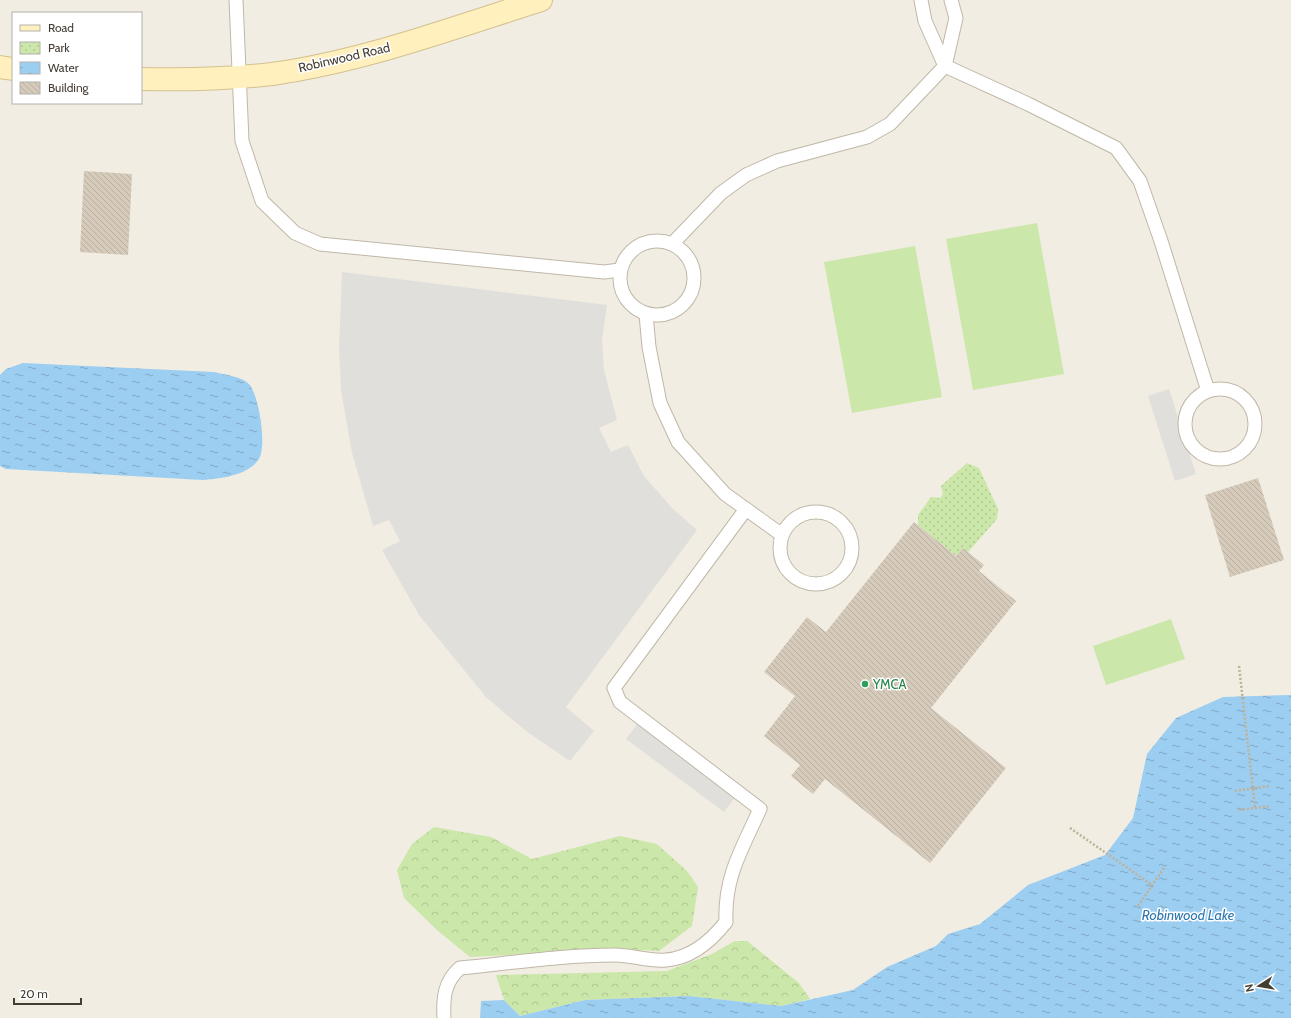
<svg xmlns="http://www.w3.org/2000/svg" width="1291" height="1018" font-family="Cabin,sans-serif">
  <defs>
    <pattern id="forest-crowns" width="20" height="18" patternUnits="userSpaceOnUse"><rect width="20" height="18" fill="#cbe7a9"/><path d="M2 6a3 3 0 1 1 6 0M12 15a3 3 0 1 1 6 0" fill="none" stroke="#b0c792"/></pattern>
    <pattern id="park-dots" width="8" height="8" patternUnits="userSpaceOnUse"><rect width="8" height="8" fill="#cbe7a9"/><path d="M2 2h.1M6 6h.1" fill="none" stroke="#b0c792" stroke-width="1.8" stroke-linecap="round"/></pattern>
    <pattern id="water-ripples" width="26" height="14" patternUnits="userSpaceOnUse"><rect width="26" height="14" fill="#9ccef1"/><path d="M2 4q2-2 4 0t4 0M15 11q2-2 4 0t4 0" fill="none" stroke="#81a8c4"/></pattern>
    <pattern id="building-back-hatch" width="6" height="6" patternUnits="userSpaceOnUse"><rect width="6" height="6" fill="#d6cbba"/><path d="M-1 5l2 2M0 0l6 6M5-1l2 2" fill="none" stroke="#b9afa0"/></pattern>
  </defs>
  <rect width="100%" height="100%" fill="#f1ede2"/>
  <g fill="url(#forest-crowns)">
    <path d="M 434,827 L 491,837 L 532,859 L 620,836 L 657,844 L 687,871 L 698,887 L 692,926 L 659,951 L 621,949 L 470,957 L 438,931 L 404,898 L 397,870 L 412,844 Z"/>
    <path d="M 735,941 L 747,941 L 799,983 L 810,999 L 781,1006 L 689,996 L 585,1000 L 520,1016 L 504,1000 L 496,975 L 667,971 L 712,954 Z"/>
  </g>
  <path fill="url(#park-dots)" d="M 967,463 L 979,468 L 998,509 L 997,519 L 968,552 L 963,548 L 956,556 L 918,525 L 918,515 L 931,497 L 940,498 L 943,494 L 941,486 Z"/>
  <g fill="#cbe7a9">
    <path d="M 1037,223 L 1064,374 L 973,390 L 946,239 Z"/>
    <path d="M 915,246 L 942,397 L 852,413 L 824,262 Z"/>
    <path d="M 1171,619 L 1185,659 L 1106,685 L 1093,646 Z"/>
  </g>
  <g fill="#e1dfdb">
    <path d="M 342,272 L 607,305 L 602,341 L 604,370 L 617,420 L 599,428 L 611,452 L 628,445 L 644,476 L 672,508 L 697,530 L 566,707 L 594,731 L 570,761 L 526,731 L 486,697 L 419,615 L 382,550 L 400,541 L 389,520 L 373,526 L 352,453 L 341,390 L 339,347 Z"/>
    <path d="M 1169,389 L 1196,474 L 1175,481 L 1148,396 Z"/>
    <path d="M 641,719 L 739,792 L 724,812 L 626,739 Z"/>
  </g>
  <g fill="url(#water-ripples)">
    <path d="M 23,363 L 214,372 C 225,375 241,376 249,384 C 259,395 267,446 259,459 C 247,476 222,478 203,480 L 6,469 L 0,466 L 0,375 L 6,369 Z"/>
    <path d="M 1291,695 L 1291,1018 L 480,1018 L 481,1001 L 504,1000 L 520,1016 L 585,1000 L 689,996 L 781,1006 L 853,990 L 887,967 L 936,946 L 948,934 L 980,924 L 1028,885 L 1105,855 L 1133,818 L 1147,754 L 1176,718 L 1223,697 Z"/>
  </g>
  <g fill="url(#building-back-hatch)">
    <path d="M 84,171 L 132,174 L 128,255 L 80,252 Z"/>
    <path d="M 1258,478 L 1284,560 L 1230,577 L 1205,495 Z"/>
    <path d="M 914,522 L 956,556 L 963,548 L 984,565 L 979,571 L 1016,601 L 931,708 L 1006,768 L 930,863 L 825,779 L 813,794 L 791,776 L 800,765 L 764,736 L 795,696 L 764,672 L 807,617 L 826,632 Z"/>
  </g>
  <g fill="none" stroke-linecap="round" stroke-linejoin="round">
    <g stroke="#c0b7a8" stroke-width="15">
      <g id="lane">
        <path d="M 236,0 L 242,141 L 262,201 L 295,233 L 320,244 L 604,272 L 620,270"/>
        <path d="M 921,0 L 925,21 L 945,66 L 1028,104 L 1116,148 L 1140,181 L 1161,241 L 1208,391"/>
        <circle cx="657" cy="278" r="37"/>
        <path d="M 672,244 L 721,193 L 746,175 L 777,161 L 867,137 L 890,124 L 945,66 L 956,18 L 951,0"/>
        <path d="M 646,314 L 649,347 L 660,403 L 678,442 L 725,494 L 782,535"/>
        <circle cx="1220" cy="424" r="35"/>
        <circle cx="816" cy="548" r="36"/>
        <path d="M 444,1018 C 443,998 444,982 460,968 C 511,963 563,955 615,955 C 632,955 650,962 666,960 C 692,958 711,941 726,922 C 724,877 742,849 760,809 L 620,702 L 614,688 L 746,509"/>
      </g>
    </g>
    <g stroke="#d3c190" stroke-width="24">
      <g id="secondary">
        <path d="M 0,67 L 13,69"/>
        <path d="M 141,79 C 184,80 229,79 272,74 C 364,61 453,28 541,0"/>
      </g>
    </g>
    <g stroke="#bfb096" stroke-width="2.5" stroke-dasharray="2 2" stroke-linecap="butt">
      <path d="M 1239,666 L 1255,808"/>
      <path d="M 1235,791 L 1269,786"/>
      <path d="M 1239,810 L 1271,806"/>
      <path d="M 1070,828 L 1152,885"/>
      <path d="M 1138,906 L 1164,868"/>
    </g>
    <use href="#lane" stroke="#fff" stroke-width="13"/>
    <use href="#secondary" stroke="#fff0be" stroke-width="22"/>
  </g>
  <circle fill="#2e9e5b" stroke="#fff" stroke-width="1.5" cx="865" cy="684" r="4"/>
  <g text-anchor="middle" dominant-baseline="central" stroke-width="3" stroke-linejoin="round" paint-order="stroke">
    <g font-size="13" fill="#433d33" stroke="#fff">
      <text transform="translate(344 57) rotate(-13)">Robinwood Road</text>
    </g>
    <g font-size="13" fill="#27864d" stroke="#fff" text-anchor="start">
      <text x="873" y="684">YMCA</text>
    </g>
    <g font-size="14" font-style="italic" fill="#2b77af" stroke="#fff">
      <text x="1188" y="915">Robinwood Lake</text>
    </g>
  </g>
  <rect x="12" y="12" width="130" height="92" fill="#ffffff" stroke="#b4b1ad"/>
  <rect x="20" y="25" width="20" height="6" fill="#fff0be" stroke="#b4b1ad"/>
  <text x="48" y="32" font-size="12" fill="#433d33">Road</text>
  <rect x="20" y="42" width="20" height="12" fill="url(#park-dots)" stroke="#b4b1ad"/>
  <text x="48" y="52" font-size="12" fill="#433d33">Park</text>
  <rect x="20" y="62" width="20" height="12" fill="url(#water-ripples)" stroke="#b4b1ad"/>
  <text x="48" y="72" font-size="12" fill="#433d33">Water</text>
  <rect x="20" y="82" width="20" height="12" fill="url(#building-back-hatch)" stroke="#b4b1ad"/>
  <text x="48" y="92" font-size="12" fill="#433d33">Building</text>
  <g transform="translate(1259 986) rotate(258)" stroke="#ffffff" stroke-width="3" paint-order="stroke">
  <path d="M0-3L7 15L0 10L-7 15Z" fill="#433d33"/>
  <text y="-6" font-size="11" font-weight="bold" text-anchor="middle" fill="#433d33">N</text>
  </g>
  <path d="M14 998v6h67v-6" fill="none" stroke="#433d33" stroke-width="2"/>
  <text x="20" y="998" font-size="12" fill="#433d33" stroke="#ffffff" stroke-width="3" paint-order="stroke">20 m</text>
</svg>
